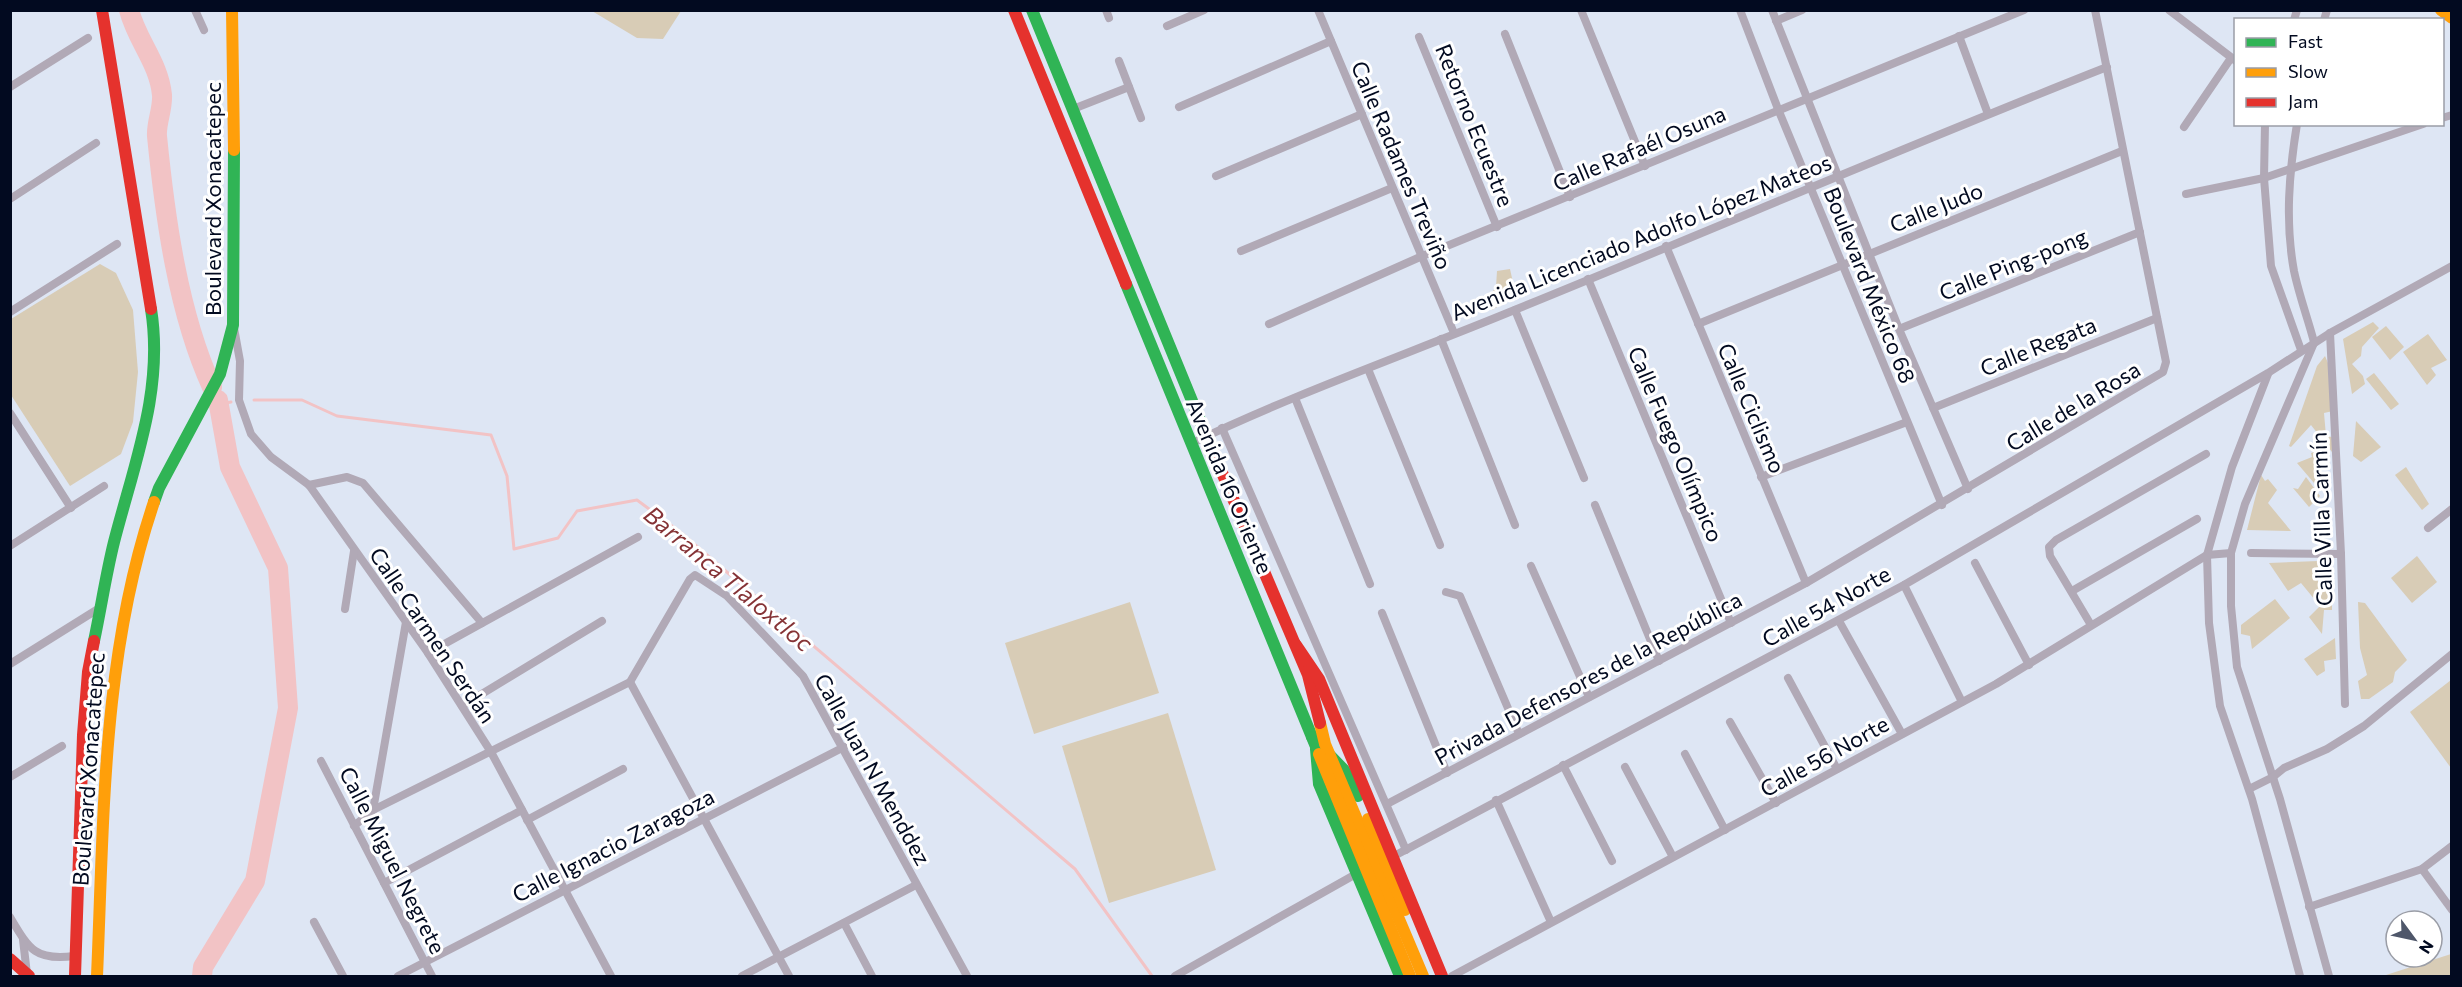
<svg xmlns="http://www.w3.org/2000/svg" width="2462" height="987" font-family="Commissioner,sans-serif">
  <rect width="100%" height="100%" fill="#dee6f4"/>
  <g fill="#d8ccb6">
    <path d="M 592,11 L 681,11 L 663,39 L 637,38 Z"/>
    <path d="M 100,264 L 116,273 L 133,310 L 138,372 L 133,422 L 121,454 L 70,486 L 11,395 L 11,319 Z"/>
    <path d="M 1510,269 L 1516,296 L 1492,310 L 1487,299 L 1496,287 L 1497,271 Z"/>
    <path d="M 2373,322 L 2379,328 L 2362,347 L 2361,356 L 2352,364 L 2363,376 L 2365,384 L 2352,394 L 2343,339 Z"/>
    <path d="M 2386,326 L 2404,347 L 2390,360 L 2372,337 Z"/>
    <path d="M 2428,334 L 2447,360 L 2431,368 L 2436,375 L 2427,385 L 2403,352 Z"/>
    <path d="M 2325,356 L 2336,382 L 2333,411 L 2324,413 L 2326,436 L 2332,437 L 2332,452 L 2311,425 L 2291,447 L 2289,446 L 2317,366 Z"/>
    <path d="M 2374,373 L 2399,404 L 2391,410 L 2366,379 Z"/>
    <path d="M 2356,421 L 2381,447 L 2361,462 L 2353,456 Z"/>
    <path d="M 2314,452 L 2320,490 L 2297,463 L 2312,457 L 2311,453 Z"/>
    <path d="M 2406,467 L 2429,504 L 2422,510 L 2395,475 Z"/>
    <path d="M 2261,475 L 2265,481 L 2268,479 L 2277,490 L 2268,503 L 2291,531 L 2247,530 Z"/>
    <path d="M 2306,477 L 2320,496 L 2309,507 L 2293,488 L 2298,489 Z"/>
    <path d="M 2417,556 L 2437,582 L 2412,603 L 2391,578 Z"/>
    <path d="M 2318,561 L 2318,582 L 2332,584 L 2332,610 L 2324,610 L 2322,634 L 2309,617 L 2320,606 L 2301,583 L 2288,591 L 2269,563 Z"/>
    <path d="M 2275,599 L 2290,618 L 2252,649 L 2250,636 L 2241,634 L 2241,625 Z"/>
    <path d="M 1130,602 L 1159,693 L 1034,734 L 1005,643 Z"/>
    <path d="M 2358,602 L 2365,603 L 2407,660 L 2395,672 L 2393,682 L 2369,699 L 2361,699 L 2358,681 L 2367,675 L 2360,648 Z"/>
    <path d="M 2335,638 L 2336,659 L 2324,661 L 2325,671 L 2317,676 L 2304,659 Z"/>
    <path d="M 2451,680 L 2451,768 L 2410,712 Z"/>
    <path d="M 1168,713 L 1216,870 L 1109,903 L 1062,746 Z"/>
    <path d="M 2451,954 L 2451,976 L 2383,976 Z"/>
  </g>
  <g fill="none" stroke-linecap="round" stroke-linejoin="round">
    <g stroke="#f2c3c5" stroke-width="3">
      <path d="M 254,400 L 302,400 L 337,416 L 491,435 L 507,476 L 514,549 L 558,538 L 577,511 L 637,500 L 680,532 L 1075,869 L 1152,976"/>
      <path d="M 220,404 L 231,402"/>
    </g>
    <g stroke="#f2c3c5" stroke-width="20">
      <path d="M 129,10 C 137,41 159,63 162,95 C 163,109 156,123 157,136 C 165,217 178,313 212,387"/>
      <path d="M 202,976 L 203,967 L 255,881 L 288,708 L 278,568 L 230,467 L 218,400"/>
    </g>
    <g stroke="#b1a9b6" stroke-width="8">
      <path d="M 195,10 L 204,30"/>
      <path d="M 1106,10 L 1109,18"/>
      <path d="M 1318,10 L 1454,333"/>
      <path d="M 1581,10 L 1645,166"/>
      <path d="M 1740,10 L 1778,109 L 1942,505"/>
      <path d="M 1772,10 L 1899,329 L 1968,489"/>
      <path d="M 2169,10 L 2236,61"/>
      <path d="M 2294,20 L 2297,10"/>
      <path d="M 2324,20 L 2327,10"/>
      <path d="M 1776,21 L 1802,10"/>
      <path d="M 1167,26 L 1204,10"/>
      <path d="M 1505,34 L 1570,197"/>
      <path d="M 1959,36 L 1988,114"/>
      <path d="M 1419,37 L 1497,227"/>
      <path d="M 1119,61 L 1141,118"/>
      <path d="M 10,87 L 88,38"/>
      <path d="M 1179,107 L 1331,41"/>
      <path d="M 1073,109 L 1129,87"/>
      <path d="M 2442,118 L 2452,115"/>
      <path d="M 2265,124 L 2264,178 L 2271,266 L 2301,350"/>
      <path d="M 2297,124 C 2289,173 2285,222 2294,271 C 2299,295 2308,319 2314,342"/>
      <path d="M 2184,127 L 2231,58"/>
      <path d="M 1216,176 L 1362,114"/>
      <path d="M 2186,194 L 2264,178 L 2423,124"/>
      <path d="M 10,199 L 96,143"/>
      <path d="M 1666,246 L 1806,583"/>
      <path d="M 1241,251 L 1392,188"/>
      <path d="M 1588,279 L 1731,623"/>
      <path d="M 1515,310 L 1584,478"/>
      <path d="M 10,312 L 117,244"/>
      <path d="M 1269,324 L 1420,257 L 2024,10"/>
      <path d="M 1698,324 L 2122,151"/>
      <path d="M 234,328 L 240,361 L 239,400 L 251,434 L 271,457 L 309,485 L 428,653 L 491,752 L 611,976"/>
      <path d="M 1899,329 L 2140,232"/>
      <path d="M 2330,333 L 2341,554 L 2345,704"/>
      <path d="M 1441,339 L 1515,525"/>
      <path d="M 2314,343 L 2245,504 L 2231,553 L 2231,606 L 2237,667 L 2280,799 L 2329,976"/>
      <path d="M 1368,369 L 1440,545"/>
      <path d="M 2268,374 L 2232,467 L 2207,555 L 2209,623 L 2220,706 L 2252,799 L 2300,976"/>
      <path d="M 1295,398 L 1370,584"/>
      <path d="M 1933,408 L 2157,318"/>
      <path d="M 10,413 L 71,508"/>
      <path d="M 1222,428 L 1406,850"/>
      <path d="M 1190,444 C 1296,393 1408,354 1517,309 C 1714,229 1909,145 2107,67"/>
      <path d="M 1761,477 L 1907,422"/>
      <path d="M 309,485 L 347,477 L 363,483 L 482,623"/>
      <path d="M 1595,505 L 1659,661"/>
      <path d="M 2428,528 L 2452,509"/>
      <path d="M 10,546 L 104,486"/>
      <path d="M 2251,553 L 2341,554"/>
      <path d="M 1975,563 L 2029,665"/>
      <path d="M 1531,566 L 1589,697"/>
      <path d="M 1904,585 L 1962,702"/>
      <path d="M 2072,591 L 2197,519"/>
      <path d="M 1446,592 L 1460,596 L 1519,734"/>
      <path d="M 345,609 L 354,551"/>
      <path d="M 1382,613 L 1447,773"/>
      <path d="M 1839,621 L 1902,734"/>
      <path d="M 2091,625 L 2050,556 L 2049,547 L 2056,540 L 2206,454"/>
      <path d="M 428,653 L 638,537"/>
      <path d="M 10,664 L 98,609"/>
      <path d="M 1788,678 L 1837,769"/>
      <path d="M 630,682 L 789,976"/>
      <path d="M 462,706 L 602,621"/>
      <path d="M 1730,722 L 1776,803"/>
      <path d="M 1685,754 L 1725,830"/>
      <path d="M 321,761 L 432,976"/>
      <path d="M 1563,765 L 1612,861"/>
      <path d="M 1625,767 L 1673,857"/>
      <path d="M 10,777 L 62,746"/>
      <path d="M 2249,789 L 2273,777 L 2284,768 L 2327,749 L 2364,726 L 2452,654"/>
      <path d="M 1496,800 L 1551,922"/>
      <path d="M 1387,804 L 1806,583 L 2163,372 L 2166,362 L 2095,10"/>
      <path d="M 373,810 L 406,622"/>
      <path d="M 527,820 L 623,769"/>
      <path d="M 354,826 L 373,810 L 630,682 L 690,579 L 695,575 L 727,596 L 803,676 L 967,976"/>
      <path d="M 1394,856 L 1904,585 L 2268,373 L 2330,333 L 2452,266"/>
      <path d="M 2422,869 L 2452,910"/>
      <path d="M 384,883 L 522,810"/>
      <path d="M 2309,907 L 2422,869 L 2452,846"/>
      <path d="M 10,917 C 29,949 35,961 74,956"/>
      <path d="M 314,922 L 343,976"/>
      <path d="M 844,923 L 872,976"/>
      <path d="M 23,940 L 27,974"/>
      <path d="M 398,976 L 844,747"/>
      <path d="M 742,976 L 916,885"/>
      <path d="M 1175,976 L 1356,874"/>
      <path d="M 1452,976 L 1996,684 L 2207,555 L 2231,553"/>
    </g>
    <g stroke="#30b455" stroke-width="12">
      <path d="M 1032,10 L 1206,435"/>
      <path d="M 1126,284 L 1319,754"/>
      <path d="M 154,502 L 159,488 L 220,374 L 233,325 L 234,150"/>
      <path d="M 94,641 C 101,608 106,574 114,542 C 134,464 164,390 151,309"/>
      <path d="M 1312,737 L 1344,770 L 1358,796"/>
      <path d="M 1316,749 L 1319,784 L 1400,976"/>
    </g>
    <g stroke="#ff9f0a" stroke-width="12">
      <path d="M 232,10 L 234,150"/>
      <path d="M 2441,10 L 2452,18"/>
      <path d="M 1320,723 L 1325,744 L 1423,976"/>
      <path d="M 1319,754 L 1410,976"/>
      <path d="M 1368,819 L 1405,910"/>
      <path d="M 97,976 C 104,816 102,655 154,502"/>
    </g>
    <g stroke="#e5322d" stroke-width="12">
      <path d="M 102,10 L 151,309"/>
      <path d="M 1014,10 L 1126,284"/>
      <path d="M 1206,435 L 1308,675 L 1320,723"/>
      <path d="M 1296,645 L 1319,679 L 1442,976"/>
      <path d="M 10,959 L 29,976"/>
      <path d="M 75,976 L 83,735 L 88,672 L 94,641"/>
    </g>
  </g>
  <g text-anchor="middle" dominant-baseline="central" stroke-width="6" stroke-linejoin="round" paint-order="stroke">
    <g font-size="22" fill="#020a20" stroke="#fff">
      <text transform="translate(1475 125) rotate(68)">Retorno Ecuestre</text>
      <text transform="translate(1639 148) rotate(-23)">Calle Rafaél Osuna</text>
      <text transform="translate(1402 165) rotate(67)">Calle Radames Treviño</text>
      <text transform="translate(212 199) rotate(-90)">Boulevard Xonacatepec</text>
      <text transform="translate(1936 207) rotate(-22)">Calle Judo</text>
      <text transform="translate(1641 237) rotate(-22)">Avenida Licenciado Adolfo López Mateos</text>
      <text transform="translate(2013 264) rotate(-22)">Calle Ping-pong</text>
      <text transform="translate(1870 285) rotate(68)">Boulevard México 68</text>
      <text transform="translate(2038 346) rotate(-22)">Calle Regata</text>
      <text transform="translate(2073 406) rotate(-31)">Calle de la Rosa</text>
      <text transform="translate(1752 408) rotate(67)">Calle Ciclismo</text>
      <text transform="translate(1676 444) rotate(67)">Calle Fuego Olímpico</text>
      <text transform="translate(1230 486) rotate(67)">Avenida 16 Oriente</text>
      <text transform="translate(2321 519) rotate(-92)">Calle Villa Carmín</text>
      <text transform="translate(1826 606) rotate(-29)">Calle 54 Norte</text>
      <text transform="translate(433 635) rotate(56)">Calle Carmen Serdán</text>
      <text transform="translate(1588 678) rotate(-28)">Privada Defensores de la República</text>
      <text transform="translate(1824 756) rotate(-29)">Calle 56 Norte</text>
      <text transform="translate(88 769) rotate(-86)">Boulevard Xonacatepec</text>
      <text transform="translate(873 769) rotate(61)">Calle Juan N Menddez</text>
      <text transform="translate(613 845) rotate(-27)">Calle Ignacio Zaragoza</text>
      <text transform="translate(393 860) rotate(63)">Calle Miguel Negrete</text>
    </g>
    <g font-size="24" font-style="italic" fill="#853336" stroke="#fff">
      <text transform="translate(729 578) rotate(40)">Barranca Tlaloxtloc</text>
    </g>
  </g>
  <rect width="2462" height="987" fill="none" stroke="#020a20" stroke-width="24"/>
  <rect x="2234" y="18" width="210" height="108" fill="#ffffff" stroke="#9a9da6" stroke-width="1.5"/>
  <rect x="2246" y="38" width="30" height="9" fill="#30b455" stroke="#9a9da6" stroke-width="1.5"/>
  <text x="2288" y="48" font-size="18" fill="#020a20">Fast</text>
  <rect x="2246" y="68" width="30" height="9" fill="#ff9f0a" stroke="#9a9da6" stroke-width="1.5"/>
  <text x="2288" y="78" font-size="18" fill="#020a20">Slow</text>
  <rect x="2246" y="98" width="30" height="9" fill="#e5322d" stroke="#9a9da6" stroke-width="1.5"/>
  <text x="2288" y="108" font-size="18" fill="#020a20">Jam</text>
  <g transform="translate(2414 939) rotate(123)"><circle r="28" fill="#ffffff" stroke="#9a9da6" stroke-width="1.5"/>
  <path d="M0-4.5L10 22L0 15L-10 22Z" fill="#4f576a"/>
  <text y="-9" font-size="16" font-weight="bold" text-anchor="middle" fill="#020a20">N</text>
  </g>
</svg>
